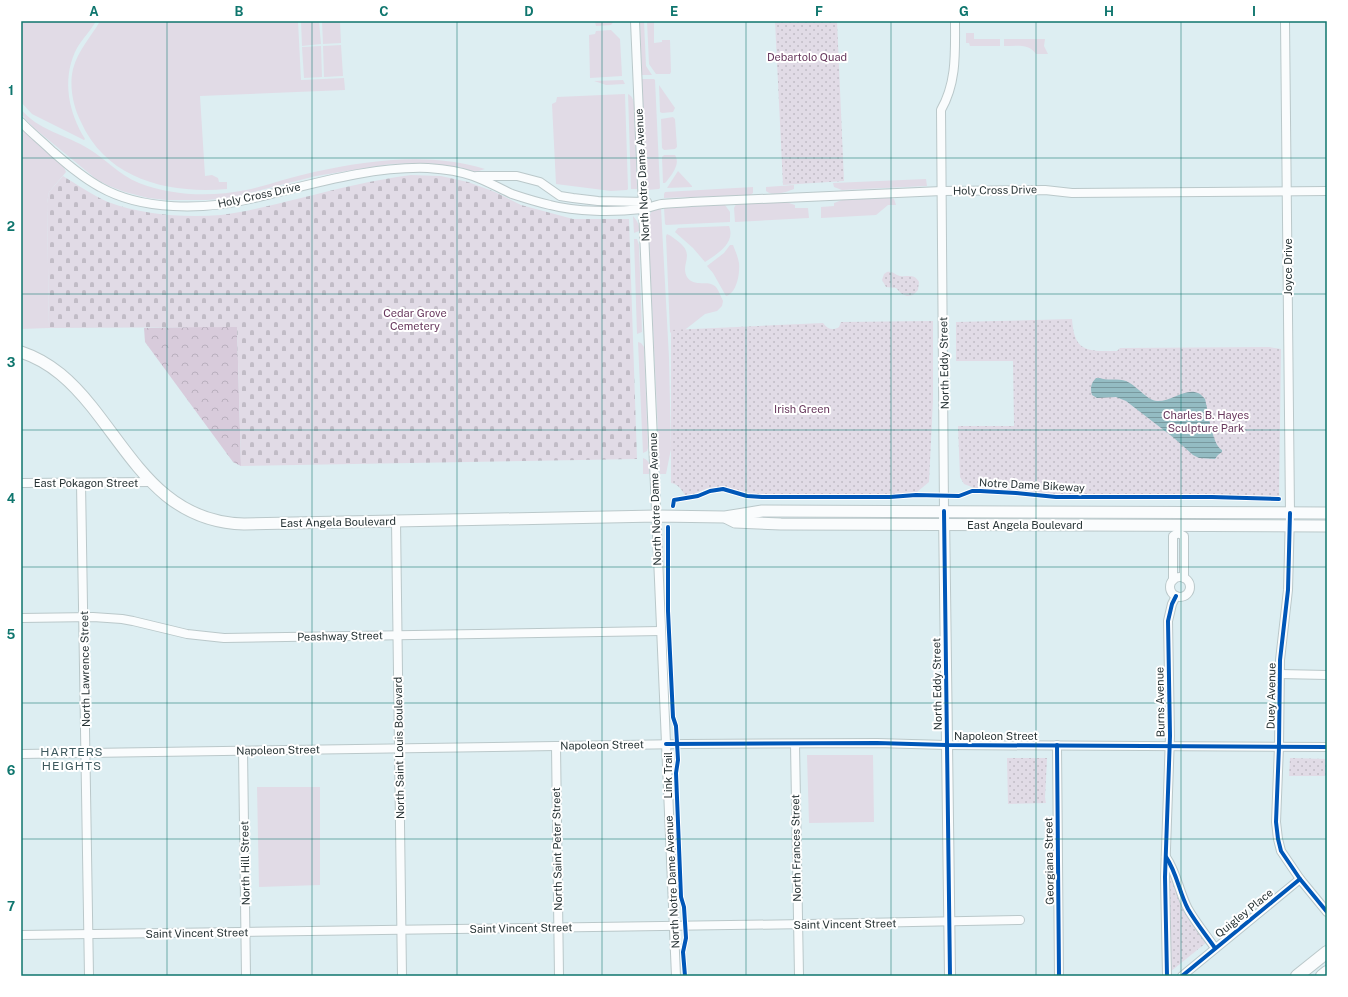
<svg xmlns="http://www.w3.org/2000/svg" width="1348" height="997" font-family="'Public Sans',sans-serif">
  <defs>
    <pattern id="forest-crowns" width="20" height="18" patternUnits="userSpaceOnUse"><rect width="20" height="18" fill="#d8cbdb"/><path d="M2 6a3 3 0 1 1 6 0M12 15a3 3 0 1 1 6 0" fill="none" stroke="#b9afbd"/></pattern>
    <pattern id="cemetery-stones" width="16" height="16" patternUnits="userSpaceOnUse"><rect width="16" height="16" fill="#e1dbe6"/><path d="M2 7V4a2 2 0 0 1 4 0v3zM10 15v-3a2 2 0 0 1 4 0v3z" fill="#c1bcc6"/></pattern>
    <pattern id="park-dots" width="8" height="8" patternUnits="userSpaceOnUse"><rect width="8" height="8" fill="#e1dbe6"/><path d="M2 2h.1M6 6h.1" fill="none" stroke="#c1bcc6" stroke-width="1.8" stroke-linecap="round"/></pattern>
    <pattern id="water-rules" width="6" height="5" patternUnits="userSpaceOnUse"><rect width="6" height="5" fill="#94bcc3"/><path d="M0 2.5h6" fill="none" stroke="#79999f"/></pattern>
  </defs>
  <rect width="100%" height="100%" fill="#ddeef2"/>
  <g fill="#e1dbe6">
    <path d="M 21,21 L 96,21 C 90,32 80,41 75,52 C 62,81 69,113 85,139 L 84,140 L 32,114 L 21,102 Z"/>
    <path d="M 100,21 L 298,21 L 301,80 L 344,78 L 345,90 L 200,96 L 205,176 L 212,175 L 218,178 L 219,182 L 227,182 L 227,189 C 169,194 107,180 81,122 C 73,106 69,86 73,69 C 78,50 91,37 100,21 Z"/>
    <path d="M 301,21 L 319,21 L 321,44 L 302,46 Z"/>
    <path d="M 322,21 L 340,21 L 341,43 L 323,44 Z"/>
    <path d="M 588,21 L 614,21 L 611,25 L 596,26 L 595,22 L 588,22 Z"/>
    <path d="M 640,21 L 644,21 L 646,66 L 652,75 L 642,75 Z"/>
    <path d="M 647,21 L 654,22 L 654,43 L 662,42 L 662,40 L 670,40 L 671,72 L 670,74 L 656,74 L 649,64 Z"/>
    <path d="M 611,30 L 620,39 L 622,76 L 590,78 L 589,35 L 595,34 L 596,31 Z"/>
    <path d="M 966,33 L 974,33 L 974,39 L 1000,39 L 1000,46 L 970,46 L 969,43 L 966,43 Z"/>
    <path d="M 1004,39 L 1045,39 L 1044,46 L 1048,54 L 1036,54 C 1029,43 1016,46 1004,46 Z"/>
    <path d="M 341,45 L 343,76 L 324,77 L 323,46 Z"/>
    <path d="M 321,46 L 322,77 L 304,78 L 302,47 Z"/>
    <path d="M 642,79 L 654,79 L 655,80 L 660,188 L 659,189 L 647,190 Z"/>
    <path d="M 623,80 L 625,84 L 606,85 L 594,81 Z"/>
    <path d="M 659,85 L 675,108 L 673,112 L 662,113 L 660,112 Z"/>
    <path d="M 625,94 L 628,189 L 627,190 L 611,191 L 556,184 L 552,104 L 556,102 L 557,97 Z"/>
    <path d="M 628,94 C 632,96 633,99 634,104 L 637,189 L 631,189 Z"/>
    <path d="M 21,109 C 37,130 67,135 89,149 C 107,160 118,174 139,183 C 172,196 212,197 246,190 C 269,185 291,177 314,172 C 370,160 429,152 485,169 L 475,172 L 460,167 L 427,163 L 390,164 L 316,176 L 230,198 L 207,200 L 167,200 L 148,198 L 125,192 L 109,186 L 96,179 L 34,128 L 21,114 Z"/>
    <path d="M 673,117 L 675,119 L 677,147 L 675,149 L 664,150 L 662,148 L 661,119 Z"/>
    <path d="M 21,129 L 64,167 L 66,172 L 49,192 L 47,203 L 49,328 L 21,329 Z"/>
    <path d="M 664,155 L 675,155 C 681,164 671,176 665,183 L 663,183 L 662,157 Z"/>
    <path d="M 678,171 L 692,186 L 692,187 L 667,188 Z"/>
    <path d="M 926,179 L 927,186 L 842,190 L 834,187 L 833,183 Z"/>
    <path d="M 794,185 L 794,189 C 786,192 773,197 766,191 L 766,187 Z"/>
    <path d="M 753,187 L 753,193 L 750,195 L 664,198 L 664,194 L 665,192 Z"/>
    <path d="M 888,197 L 894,199 L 896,205 L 888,205 L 876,215 L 821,218 L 821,207 L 834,206 L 834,203 L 842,200 Z"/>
    <path d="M 786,202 L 795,205 L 795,208 L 808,208 L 809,218 L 735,222 L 734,208 L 736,204 Z"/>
    <path d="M 725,205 L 730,212 L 730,222 L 666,225 L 665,224 L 664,208 Z"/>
    <path d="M 661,208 L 669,358 L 671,449 L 666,474 L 660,474 L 648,220 L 651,212 L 656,209 Z"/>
    <path d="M 633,216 C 637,221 640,225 639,231 L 634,233 Z"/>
    <path d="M 729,226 C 736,243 717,254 705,262 L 693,248 L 675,232 L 678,228 Z"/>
    <path d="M 667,234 C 672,236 676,240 680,243 C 695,256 680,264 687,277 C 694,288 708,279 716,287 C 719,291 721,297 723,301 L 722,306 L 717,311 L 705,314 L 677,336 L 674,336 L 670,332 L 666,236 Z"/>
    <path d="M 634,239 L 637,239 L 639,245 L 642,332 L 637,334 Z"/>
    <path d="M 730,245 L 733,245 C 735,250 738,257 739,263 C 740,273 737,293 726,296 L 713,273 L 707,266 L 724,253 Z"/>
    <path d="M 638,342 L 641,343 L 644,347 L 648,448 L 647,451 L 643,453 Z"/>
    <path d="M 643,458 C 651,461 650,467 649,474 L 643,474 Z"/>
    <path d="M 807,755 L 873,755 L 874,822 L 809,823 Z"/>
    <path d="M 257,787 L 320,787 L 320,885 L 259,887 Z"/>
  </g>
  <path fill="url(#forest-crowns)" d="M 237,326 L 241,466 L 233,462 L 145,342 L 144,328 Z"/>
  <path fill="url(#cemetery-stones)" d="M 411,175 L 441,176 L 468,182 L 495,192 L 521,205 L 573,219 L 629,219 L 637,459 L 241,466 L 237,327 L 49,328 L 47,203 L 49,192 L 63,176 C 76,184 94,196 108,202 C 143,215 184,218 221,215 C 248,212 275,204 301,198 C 337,189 373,180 411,175 Z"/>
  <g fill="url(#park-dots)">
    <path d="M 775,21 L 837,21 L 844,181 L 783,185 Z"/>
    <path d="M 887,272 C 893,271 895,275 900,276 C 908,277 914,273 919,282 L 918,290 L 913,295 L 907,296 L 902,294 L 896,288 L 886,287 L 882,280 L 884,274 Z"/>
    <path d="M 1072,319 C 1074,353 1088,351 1117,351 L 1120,348 L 1269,347 L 1281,349 L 1279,496 L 1050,495 L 1018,491 L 977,489 L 964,484 L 960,477 L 958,426 L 1014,426 L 1013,361 L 956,361 L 956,322 Z"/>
    <path d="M 933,321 L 933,400 L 929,482 L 917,492 L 905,494 L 759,495 L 745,494 L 725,487 L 708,488 L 694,494 L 685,495 C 681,489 678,484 671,483 L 671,330 L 823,323 C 827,329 833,331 839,327 L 841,322 Z"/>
    <path d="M 1007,758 L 1047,758 L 1045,798 L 1046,803 L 1008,804 Z"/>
    <path d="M 1290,758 L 1327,759 L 1327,776 L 1289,776 Z"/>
    <path d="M 1170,876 L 1172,877 L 1207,942 L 1170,972 L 1169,878 Z"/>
  </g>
  <path fill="url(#water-rules)" d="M 1096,378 L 1100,378 C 1105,381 1119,378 1126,381 C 1136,385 1148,401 1157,401 C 1173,402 1192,381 1205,399 C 1208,410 1212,445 1222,450 L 1222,452 L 1218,455 L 1215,459 L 1199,458 L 1193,455 L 1174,438 L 1126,401 L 1116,397 L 1097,398 L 1092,395 C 1090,388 1091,383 1096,378 Z"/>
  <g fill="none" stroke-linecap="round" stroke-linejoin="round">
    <g stroke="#bac8ca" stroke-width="10">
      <g id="minor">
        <path d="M 635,21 L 676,976"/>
        <path d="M 1285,21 L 1290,513 L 1288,590 L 1280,660 L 1279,746 L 1276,822 L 1278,839 L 1281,851 L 1300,879 L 1327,912"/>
        <path d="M 21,122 C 30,132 42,141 52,151 C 67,164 83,178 100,187 C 142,211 204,210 250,199 C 306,186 369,166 428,168 C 443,169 459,171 473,176 C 487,181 499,188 512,194 C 524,198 537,202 550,205 C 576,212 614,212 642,209 C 649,208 655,205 662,204 C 672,203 682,203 691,202 L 942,191 L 1045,190 L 1072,193 L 1327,191"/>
        <path d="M 477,176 L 517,176 L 540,182 L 560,196 L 573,198 L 598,201 L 647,202"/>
        <path d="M 21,483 L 151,482"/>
        <path d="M 81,483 L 89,976"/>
        <path d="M 944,511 L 941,110 C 957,82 955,52 955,21"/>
        <path d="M 396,521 L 402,976"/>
        <path d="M 1178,533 L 1184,536 L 1184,578"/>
        <circle cx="1180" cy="587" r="10"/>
        <path d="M 1173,580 L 1173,536 L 1178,533"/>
        <path d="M 21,618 L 93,617 L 122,619 L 133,621 L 187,634 L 224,638 L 661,631"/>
        <path d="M 1280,674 L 1327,675"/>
        <path d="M 795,744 L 799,976"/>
        <path d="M 1057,745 L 1059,976"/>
        <path d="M 556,746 L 559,976"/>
        <path d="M 243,750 L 246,976"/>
        <path d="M 21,754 L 685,744 L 877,743 L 946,745 L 1327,747"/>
        <path d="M 1166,857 C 1177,873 1179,892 1188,909 C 1196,923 1206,935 1215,948"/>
        <path d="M 21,935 L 808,924 L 1020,920"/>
        <path d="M 1167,976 L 1165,877 L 1170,736 L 1168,621 L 1172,604 L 1176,596"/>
        <path d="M 1182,976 L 1300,879"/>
      </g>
    </g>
    <g stroke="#bac8ca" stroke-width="12">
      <path id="tertiary" d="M 944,511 L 950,976"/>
    </g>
    <g stroke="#bac8ca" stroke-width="13">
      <g id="secondary">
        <path d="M 21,352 C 51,362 72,382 92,407 C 135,461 165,522 244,524 L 657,516 L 725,517 L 762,511 L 1327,513"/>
        <path d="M 727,518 L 735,522 L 781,524 L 1327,526"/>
      </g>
    </g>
    <g stroke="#bac8ca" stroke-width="14">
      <g id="primary">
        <path d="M 1297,976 L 1327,952"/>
        <path d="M 1322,976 L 1327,972"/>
      </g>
    </g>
    <use href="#minor" stroke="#fafcfd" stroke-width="8"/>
    <use href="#tertiary" stroke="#fafcfd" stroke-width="10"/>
    <use href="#secondary" stroke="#fafcfd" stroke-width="11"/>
    <use href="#primary" stroke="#fafcfd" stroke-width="12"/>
    <g stroke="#fff" stroke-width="6">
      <g id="cycleway">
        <path d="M 673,506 L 674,500 L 698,496 L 710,491 L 723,489 L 747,496 L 762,497 L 890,497 L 916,495 L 959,496 L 972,491 L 980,491 L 1016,493 L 1056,497 L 1212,497 L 1279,499"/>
        <path d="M 944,511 L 950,976"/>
        <path d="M 1290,513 L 1288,590 L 1280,660 L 1279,746 L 1276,822 L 1278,839 L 1281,851 L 1300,879 L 1327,912"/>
        <path d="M 668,527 L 668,611 L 673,717 L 676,726 L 678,760 L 676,773 L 681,897 L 684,907 L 686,938 L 683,952 L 685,976"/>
        <path d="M 666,744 L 877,743 L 946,745 L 1327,747"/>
        <path d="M 1057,745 L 1059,976"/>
        <path d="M 1166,857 C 1177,873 1179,892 1188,909 C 1196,923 1206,935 1215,948"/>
        <path d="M 1167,976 L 1165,877 L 1170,736 L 1168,621 L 1172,604 L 1176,596"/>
        <path d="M 1182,976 L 1300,879"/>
      </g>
    </g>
    <use href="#cycleway" stroke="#0057b8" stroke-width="4"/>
  </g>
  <path fill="none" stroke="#0f766e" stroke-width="1" stroke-opacity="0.55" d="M 167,21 L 167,976M 312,21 L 312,976M 457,21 L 457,976M 602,21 L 602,976M 746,21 L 746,976M 891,21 L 891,976M 1036,21 L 1036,976M 1181,21 L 1181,976M 21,158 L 1327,158M 21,294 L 1327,294M 21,430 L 1327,430M 21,567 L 1327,567M 21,703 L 1327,703M 21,839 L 1327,839"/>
  <g text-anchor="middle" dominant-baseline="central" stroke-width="4" stroke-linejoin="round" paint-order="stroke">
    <g font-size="11" fill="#67375c" stroke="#fff">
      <text x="807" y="57">Debartolo Quad</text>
      <text x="415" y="313">Cedar Grove<tspan x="415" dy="13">Cemetery</tspan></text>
      <text x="802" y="409">Irish Green</text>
      <text x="1206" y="415">Charles B. Hayes<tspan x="1206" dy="13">Sculpture Park</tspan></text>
    </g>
    <g font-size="11" fill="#273335" stroke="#fff">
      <text transform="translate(642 175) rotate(-93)">North Notre Dame Avenue</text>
      <text transform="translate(995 190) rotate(-1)">Holy Cross Drive</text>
      <text transform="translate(259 195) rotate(-12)">Holy Cross Drive</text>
      <text transform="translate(1288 267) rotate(-90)">Joyce Drive</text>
      <text transform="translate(944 363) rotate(-91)">North Eddy Street</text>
      <text x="86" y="483">East Pokagon Street</text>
      <text transform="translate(1032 485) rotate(3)">Notre Dame Bikeway</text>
      <text transform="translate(655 499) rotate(-92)">North Notre Dame Avenue</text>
      <text transform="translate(338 522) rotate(-1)">East Angela Boulevard</text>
      <text x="1025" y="525">East Angela Boulevard</text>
      <text transform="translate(340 636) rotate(-1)">Peashway Street</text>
      <text transform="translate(85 669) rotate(-91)">North Lawrence Street</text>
      <text transform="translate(937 684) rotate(-91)">North Eddy Street</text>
      <text transform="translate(1271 696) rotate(-89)">Duey Avenue</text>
      <text transform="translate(1160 702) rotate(-91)">Burns Avenue</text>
      <text x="996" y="736">Napoleon Street</text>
      <text transform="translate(602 745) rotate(-1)">Napoleon Street</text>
      <text transform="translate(399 748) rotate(-91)">North Saint Louis Boulevard</text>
      <text transform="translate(278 750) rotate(-1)">Napoleon Street</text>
      <text transform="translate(668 775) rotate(-90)">Link Trail</text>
      <text transform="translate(796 848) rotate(-91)">North Frances Street</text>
      <text transform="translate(557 849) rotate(-91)">North Saint Peter Street</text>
      <text transform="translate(1049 861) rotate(-91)">Georgiana Street</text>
      <text transform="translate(245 863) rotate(-91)">North Hill Street</text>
      <text transform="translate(672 882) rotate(-93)">North Notre Dame Avenue</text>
      <text transform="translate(1244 913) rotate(-39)">Quigley Place</text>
      <text transform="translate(845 924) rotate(-1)">Saint Vincent Street</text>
      <text transform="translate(521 928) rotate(-1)">Saint Vincent Street</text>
      <text transform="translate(197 933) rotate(-1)">Saint Vincent Street</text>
    </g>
    <g font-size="12" letter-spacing="1" fill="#3d585d" stroke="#fff">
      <text x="72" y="752">HARTERS<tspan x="72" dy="14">HEIGHTS</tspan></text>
    </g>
  </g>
  <rect width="1348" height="997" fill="none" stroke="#ffffff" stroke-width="44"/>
  <rect x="22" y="22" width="1304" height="953" fill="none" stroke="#0f766e" stroke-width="1.5"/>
  <g font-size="13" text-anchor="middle" font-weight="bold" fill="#0f766e">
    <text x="94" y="16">A</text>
    <text x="239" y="16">B</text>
    <text x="384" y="16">C</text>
    <text x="529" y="16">D</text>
    <text x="674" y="16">E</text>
    <text x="819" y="16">F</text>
    <text x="964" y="16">G</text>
    <text x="1109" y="16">H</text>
    <text x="1254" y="16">I</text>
    <text x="11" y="95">1</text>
    <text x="11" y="231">2</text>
    <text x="11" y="367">3</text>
    <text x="11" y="503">4</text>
    <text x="11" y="639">5</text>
    <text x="11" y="775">6</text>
    <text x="11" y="911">7</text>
  </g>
</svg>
